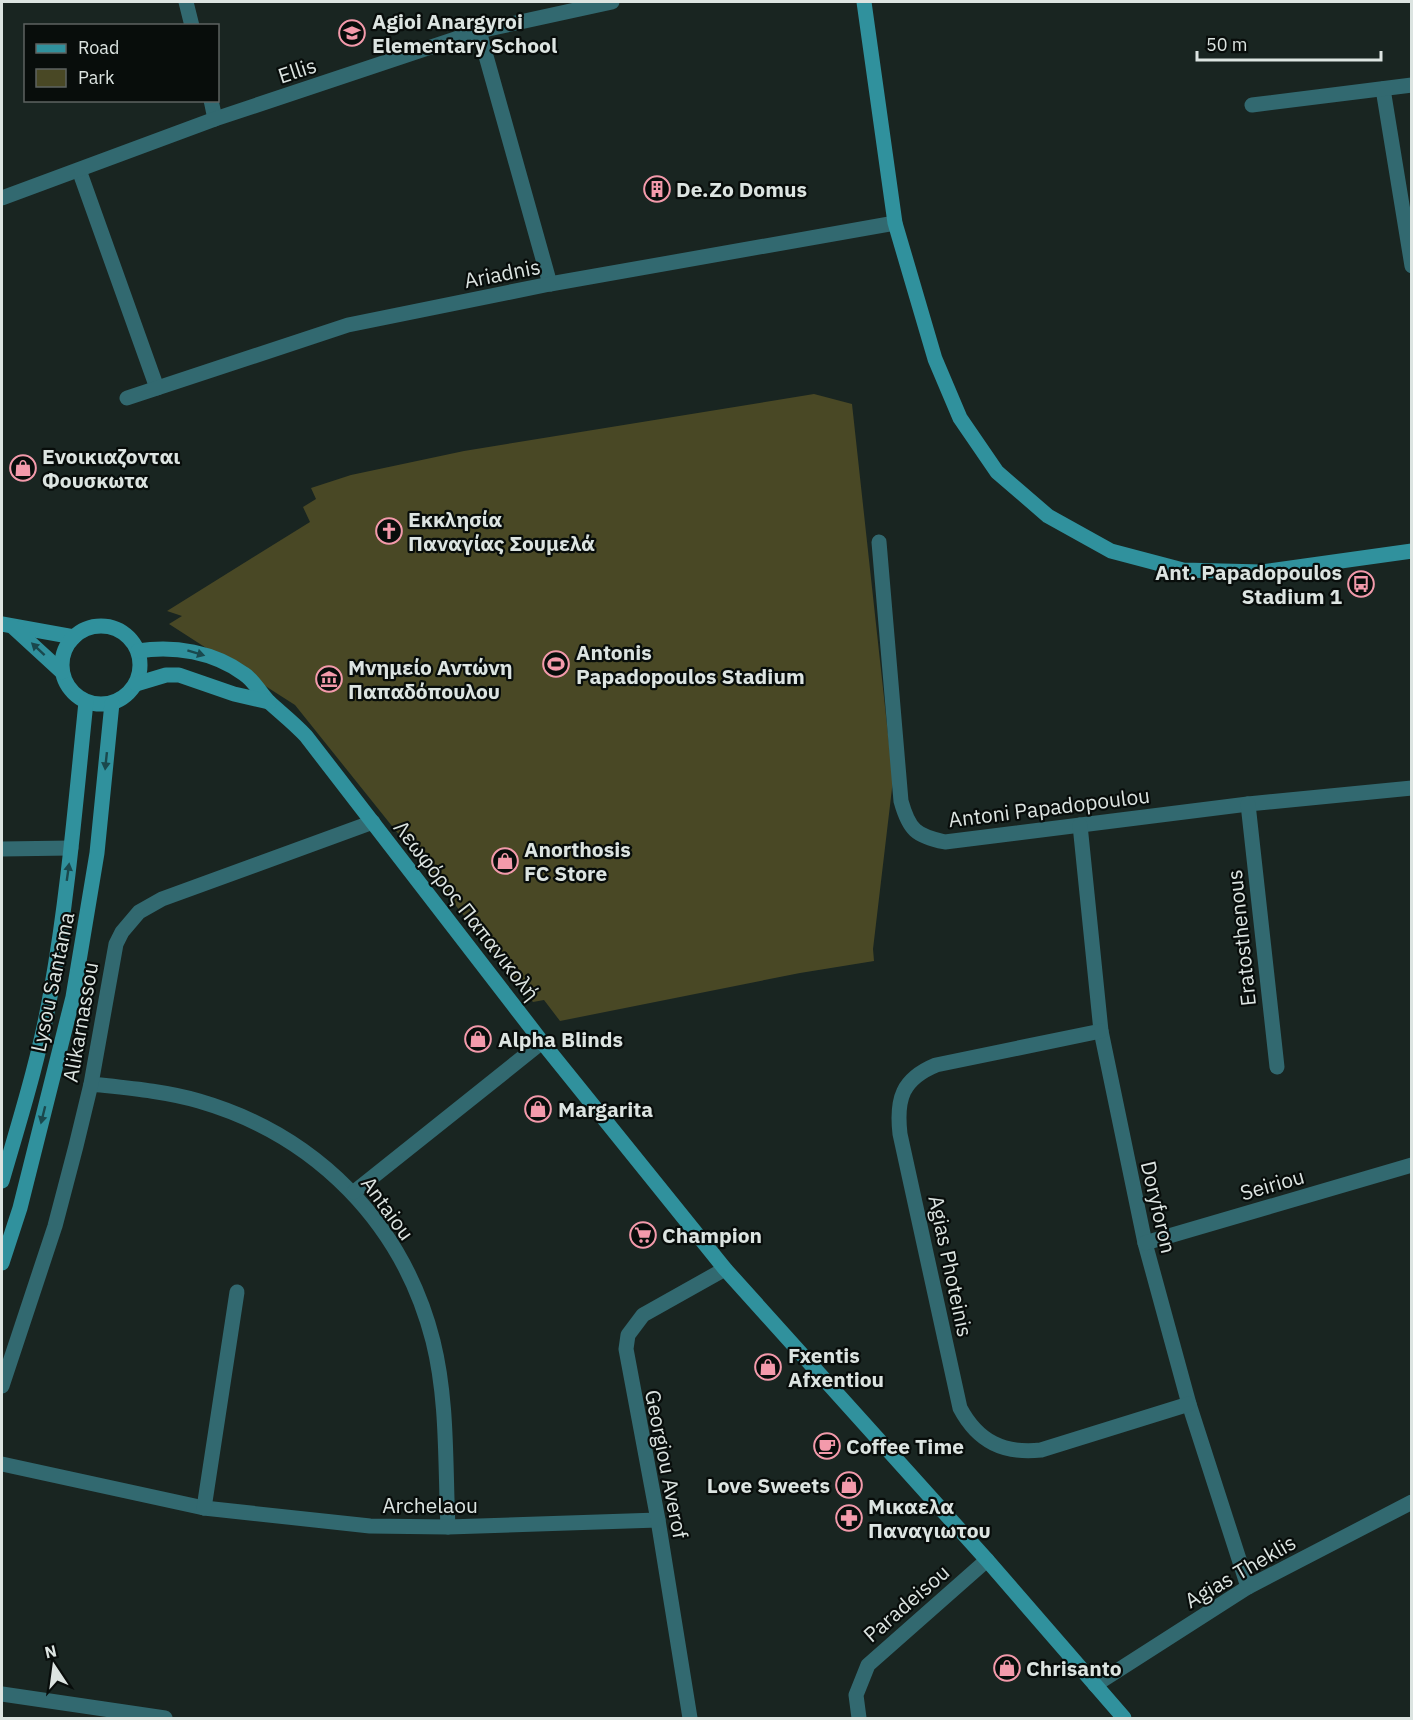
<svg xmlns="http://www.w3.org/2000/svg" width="1413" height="1720" font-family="'IBM Plex Sans',sans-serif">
  <rect width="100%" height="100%" fill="#192521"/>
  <path fill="#494825" d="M 814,394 L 852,404 L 893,780 L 873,949 L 874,961 L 800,973 L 560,1021 L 544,1000 L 533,1002 L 295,705 L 169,624 L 182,616 L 167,611 L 310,522 L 303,507 L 316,499 L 311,488 L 351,475 L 464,451 Z"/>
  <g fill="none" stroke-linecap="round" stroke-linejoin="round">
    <g stroke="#326970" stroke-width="15">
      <path d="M 186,2 L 192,26"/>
      <path d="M 479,31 L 550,284"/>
      <path d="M 1383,89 L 1412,266"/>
      <path d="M 211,100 L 215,119"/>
      <path d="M 1252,105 L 1412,85"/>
      <path d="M 79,170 L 157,388"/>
      <path d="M 2,198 L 215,119 L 479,31 L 612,2"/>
      <path d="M 127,398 L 348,325 L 550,284 L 895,223"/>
      <path d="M 879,542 L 901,801 C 909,830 916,836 945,842 L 1248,804 L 1412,788"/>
      <path d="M 1248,804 L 1277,1067"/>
      <path d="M 1080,825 L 1101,1031 L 1145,1243 L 1189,1404 L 1248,1587"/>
      <path d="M 2,849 L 71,848"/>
      <path d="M 1101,1031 L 936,1065 C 902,1079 896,1099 900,1134 L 960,1408 C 978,1442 1004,1454 1041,1450 L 1189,1404"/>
      <path d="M 91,1084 C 127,1088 164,1091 199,1101 C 316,1135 403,1223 433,1341 C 448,1401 445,1465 448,1527"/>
      <path d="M 354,1192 L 542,1042"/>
      <path d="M 1145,1243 L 1412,1165"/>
      <path d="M 2,1386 L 55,1226 L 76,1146 L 91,1084 L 116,944 L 122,932 L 139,912 L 162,899 L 373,822"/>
      <path d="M 2,1464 L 204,1508 L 370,1526 L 448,1527 L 658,1520"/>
      <path d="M 204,1508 L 237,1292"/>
      <path d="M 1095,1685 L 1248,1587 L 1412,1502"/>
      <path d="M 2,1694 L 165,1718"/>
      <path d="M 690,1718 L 658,1520 L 626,1349 L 628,1335 L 643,1315 L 725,1269"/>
      <path d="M 859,1718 L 856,1695 L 868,1665 L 987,1560"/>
    </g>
    <g stroke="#30919d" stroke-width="15">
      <path d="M 864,2 L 895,223 L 935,359 L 960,418 L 997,472 L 1048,516 L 1111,551 L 1183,570 L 1262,572 L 1412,551"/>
      <path d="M 2,624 L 74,637"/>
      <circle cx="101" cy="665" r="39"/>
      <path d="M 13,627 L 62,672"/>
      <path d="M 138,651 C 174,645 214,652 244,674 C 254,680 260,693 269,702 C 281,713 294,723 306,736 L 542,1042 L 725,1269 L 987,1560 L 1124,1718"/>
      <path d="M 136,684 L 166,675 L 179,675 L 234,694 L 269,702"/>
      <path d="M 2,1181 C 20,1119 40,1056 51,991 C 68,896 76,798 86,702"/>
      <path d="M 2,1263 L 20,1208 L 73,997 L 97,853 L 112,703"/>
    </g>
  </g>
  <defs><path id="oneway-solid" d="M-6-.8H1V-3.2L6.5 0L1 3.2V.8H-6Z" transform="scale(1.5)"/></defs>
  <g fill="#1a484d">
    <use href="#oneway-solid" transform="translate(38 649) rotate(-137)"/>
    <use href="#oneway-solid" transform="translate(196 653) rotate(17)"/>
    <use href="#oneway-solid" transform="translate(106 761) rotate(96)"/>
    <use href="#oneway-solid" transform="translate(68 872) rotate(-82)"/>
    <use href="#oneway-solid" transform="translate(43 1115) rotate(104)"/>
  </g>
  <defs>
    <g id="school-ring" transform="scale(1.35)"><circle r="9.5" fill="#080d0b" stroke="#f39aab" stroke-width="1.5"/><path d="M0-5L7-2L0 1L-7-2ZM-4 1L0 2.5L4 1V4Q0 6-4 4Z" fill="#f39aab"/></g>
    <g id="building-ring" transform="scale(1.35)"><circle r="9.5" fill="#080d0b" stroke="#f39aab" stroke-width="1.5"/><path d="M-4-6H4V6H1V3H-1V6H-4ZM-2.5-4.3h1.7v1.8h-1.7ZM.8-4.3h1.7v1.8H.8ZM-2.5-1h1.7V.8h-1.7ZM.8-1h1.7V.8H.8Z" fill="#f39aab"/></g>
    <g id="shop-ring" transform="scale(1.35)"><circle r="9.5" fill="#080d0b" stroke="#f39aab" stroke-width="1.5"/><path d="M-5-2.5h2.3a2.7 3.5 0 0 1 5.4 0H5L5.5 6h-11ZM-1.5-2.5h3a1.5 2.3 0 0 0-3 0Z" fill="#f39aab"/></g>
    <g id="church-ring" transform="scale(1.35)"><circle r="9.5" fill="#080d0b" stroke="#f39aab" stroke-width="1.5"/><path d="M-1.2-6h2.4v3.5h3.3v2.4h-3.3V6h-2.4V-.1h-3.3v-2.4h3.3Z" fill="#f39aab"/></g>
    <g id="bus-ring" transform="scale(1.35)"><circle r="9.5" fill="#080d0b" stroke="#f39aab" stroke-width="1.5"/><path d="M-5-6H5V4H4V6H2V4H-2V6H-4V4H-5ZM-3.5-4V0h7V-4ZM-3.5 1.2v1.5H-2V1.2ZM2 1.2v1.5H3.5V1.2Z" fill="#f39aab"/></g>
    <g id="stadium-ring" transform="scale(1.35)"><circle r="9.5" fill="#080d0b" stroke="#f39aab" stroke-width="1.5"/><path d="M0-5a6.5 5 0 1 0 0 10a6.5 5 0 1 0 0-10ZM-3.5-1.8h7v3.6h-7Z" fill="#f39aab"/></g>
    <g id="museum-ring" transform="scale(1.35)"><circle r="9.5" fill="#080d0b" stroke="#f39aab" stroke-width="1.5"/><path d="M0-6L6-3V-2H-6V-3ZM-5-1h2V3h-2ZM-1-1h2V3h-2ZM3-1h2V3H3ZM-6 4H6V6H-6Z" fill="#f39aab"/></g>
    <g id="supermarket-ring" transform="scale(1.35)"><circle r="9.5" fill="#080d0b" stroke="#f39aab" stroke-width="1.5"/><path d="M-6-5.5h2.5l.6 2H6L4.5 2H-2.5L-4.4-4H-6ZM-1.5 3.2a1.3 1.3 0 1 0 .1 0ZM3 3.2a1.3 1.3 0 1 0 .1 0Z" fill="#f39aab"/></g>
    <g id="cafe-ring" transform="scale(1.35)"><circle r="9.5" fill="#080d0b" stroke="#f39aab" stroke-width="1.5"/><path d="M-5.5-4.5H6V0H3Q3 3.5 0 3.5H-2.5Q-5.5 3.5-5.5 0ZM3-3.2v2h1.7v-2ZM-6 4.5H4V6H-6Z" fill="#f39aab"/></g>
    <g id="pharmacy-ring" transform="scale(1.35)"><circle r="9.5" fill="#080d0b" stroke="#f39aab" stroke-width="1.5"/><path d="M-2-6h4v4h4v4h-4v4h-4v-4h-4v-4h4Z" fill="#f39aab"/></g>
  </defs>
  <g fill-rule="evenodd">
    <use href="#school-ring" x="352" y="33"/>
    <use href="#building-ring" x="657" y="189"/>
    <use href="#shop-ring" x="23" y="468"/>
    <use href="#church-ring" x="389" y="531"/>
    <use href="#bus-ring" x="1361" y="584"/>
    <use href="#stadium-ring" x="556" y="664"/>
    <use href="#museum-ring" x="329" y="679"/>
    <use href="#shop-ring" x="505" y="861"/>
    <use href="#shop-ring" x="478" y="1039"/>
    <use href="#shop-ring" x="538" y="1109"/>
    <use href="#supermarket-ring" x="643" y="1235"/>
    <use href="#shop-ring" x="768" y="1367"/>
    <use href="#cafe-ring" x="827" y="1446"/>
    <use href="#shop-ring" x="849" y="1485"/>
    <use href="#pharmacy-ring" x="849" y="1518"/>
    <use href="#shop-ring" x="1007" y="1668"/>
  </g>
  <g text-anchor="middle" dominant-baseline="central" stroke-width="4.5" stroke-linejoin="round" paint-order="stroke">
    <g font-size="21" font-weight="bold" fill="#dce4e1" stroke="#080d0b" text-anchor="start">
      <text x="372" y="21">Agioi Anargyroi<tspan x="372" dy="24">Elementary School</tspan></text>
      <text x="676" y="189">De.Zo Domus</text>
      <text x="42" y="456">Ενοικιαζονται<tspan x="42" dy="24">Φουσκωτα</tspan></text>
      <text x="408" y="519">Εκκλησία<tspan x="408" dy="24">Παναγίας Σουμελά</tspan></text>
      <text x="1342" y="572" text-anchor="end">Ant. Papadopoulos<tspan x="1342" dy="24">Stadium 1</tspan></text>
      <text x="576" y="652">Antonis<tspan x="576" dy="24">Papadopoulos Stadium</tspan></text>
      <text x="348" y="667">Μνημείο Αντώνη<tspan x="348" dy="24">Παπαδόπουλου</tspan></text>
      <text x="524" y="849">Anorthosis<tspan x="524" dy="24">FC Store</tspan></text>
      <text x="498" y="1039">Alpha Blinds</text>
      <text x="558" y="1109">Margarita</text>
      <text x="662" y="1235">Champion</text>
      <text x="788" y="1355">Fxentis<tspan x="788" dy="24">Afxentiou</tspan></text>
      <text x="846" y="1446">Coffee Time</text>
      <text x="830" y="1485" text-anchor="end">Love Sweets</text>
      <text x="868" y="1506">Μικαελα<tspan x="868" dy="24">Παναγιωτου</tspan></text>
      <text x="1026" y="1668">Chrisanto</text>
    </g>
    <g font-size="21" fill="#dce4e1" stroke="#080d0b">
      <text transform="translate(297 70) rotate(-18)">Ellis</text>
      <text transform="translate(502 273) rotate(-11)">Ariadnis</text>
      <text transform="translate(1049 807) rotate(-7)">Antoni Papadopoulou</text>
      <text transform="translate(467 910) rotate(52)">Λεωφόρος Παπανικολή</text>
      <text transform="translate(1241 938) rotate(-96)">Eratosthenous</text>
      <text transform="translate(52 982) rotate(-78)">Lysou Santama</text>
      <text transform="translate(80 1022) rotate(-80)">Alikarnassou</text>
      <text transform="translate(1272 1184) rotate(-16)">Seiriou</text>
      <text transform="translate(1159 1207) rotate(77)">Doryforon</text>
      <text transform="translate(388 1208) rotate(54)">Antaiou</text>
      <text transform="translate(951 1266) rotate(78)">Agias Photeinis</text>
      <text transform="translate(667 1464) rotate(79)">Georgiou Averof</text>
      <text x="430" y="1505">Archelaou</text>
      <text transform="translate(1240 1571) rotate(-30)">Agias Theklis</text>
      <text transform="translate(906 1603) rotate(-41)">Paradeisou</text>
    </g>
  </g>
  <rect width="1413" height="1720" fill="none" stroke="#dce4e1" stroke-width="6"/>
  <rect x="24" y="24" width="195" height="78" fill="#080d0b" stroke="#5d6361" stroke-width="1.5"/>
  <rect x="36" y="44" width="30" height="9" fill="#30919d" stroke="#5d6361" stroke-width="1.5"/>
  <text x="78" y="54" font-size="18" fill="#dce4e1">Road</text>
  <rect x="36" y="69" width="30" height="18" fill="#494825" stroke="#5d6361" stroke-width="1.5"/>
  <text x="78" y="84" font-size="18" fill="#dce4e1">Park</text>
  <g transform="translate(54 1666) rotate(347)" stroke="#080d0b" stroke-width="4.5" paint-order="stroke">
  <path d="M0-4.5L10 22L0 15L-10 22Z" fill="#dce4e1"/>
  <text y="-9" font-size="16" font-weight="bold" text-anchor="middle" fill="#dce4e1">N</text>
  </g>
  <path d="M1197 51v9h184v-9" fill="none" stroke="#dce4e1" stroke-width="3"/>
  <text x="1206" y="51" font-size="18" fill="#dce4e1" stroke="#080d0b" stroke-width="4.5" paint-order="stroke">50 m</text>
</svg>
